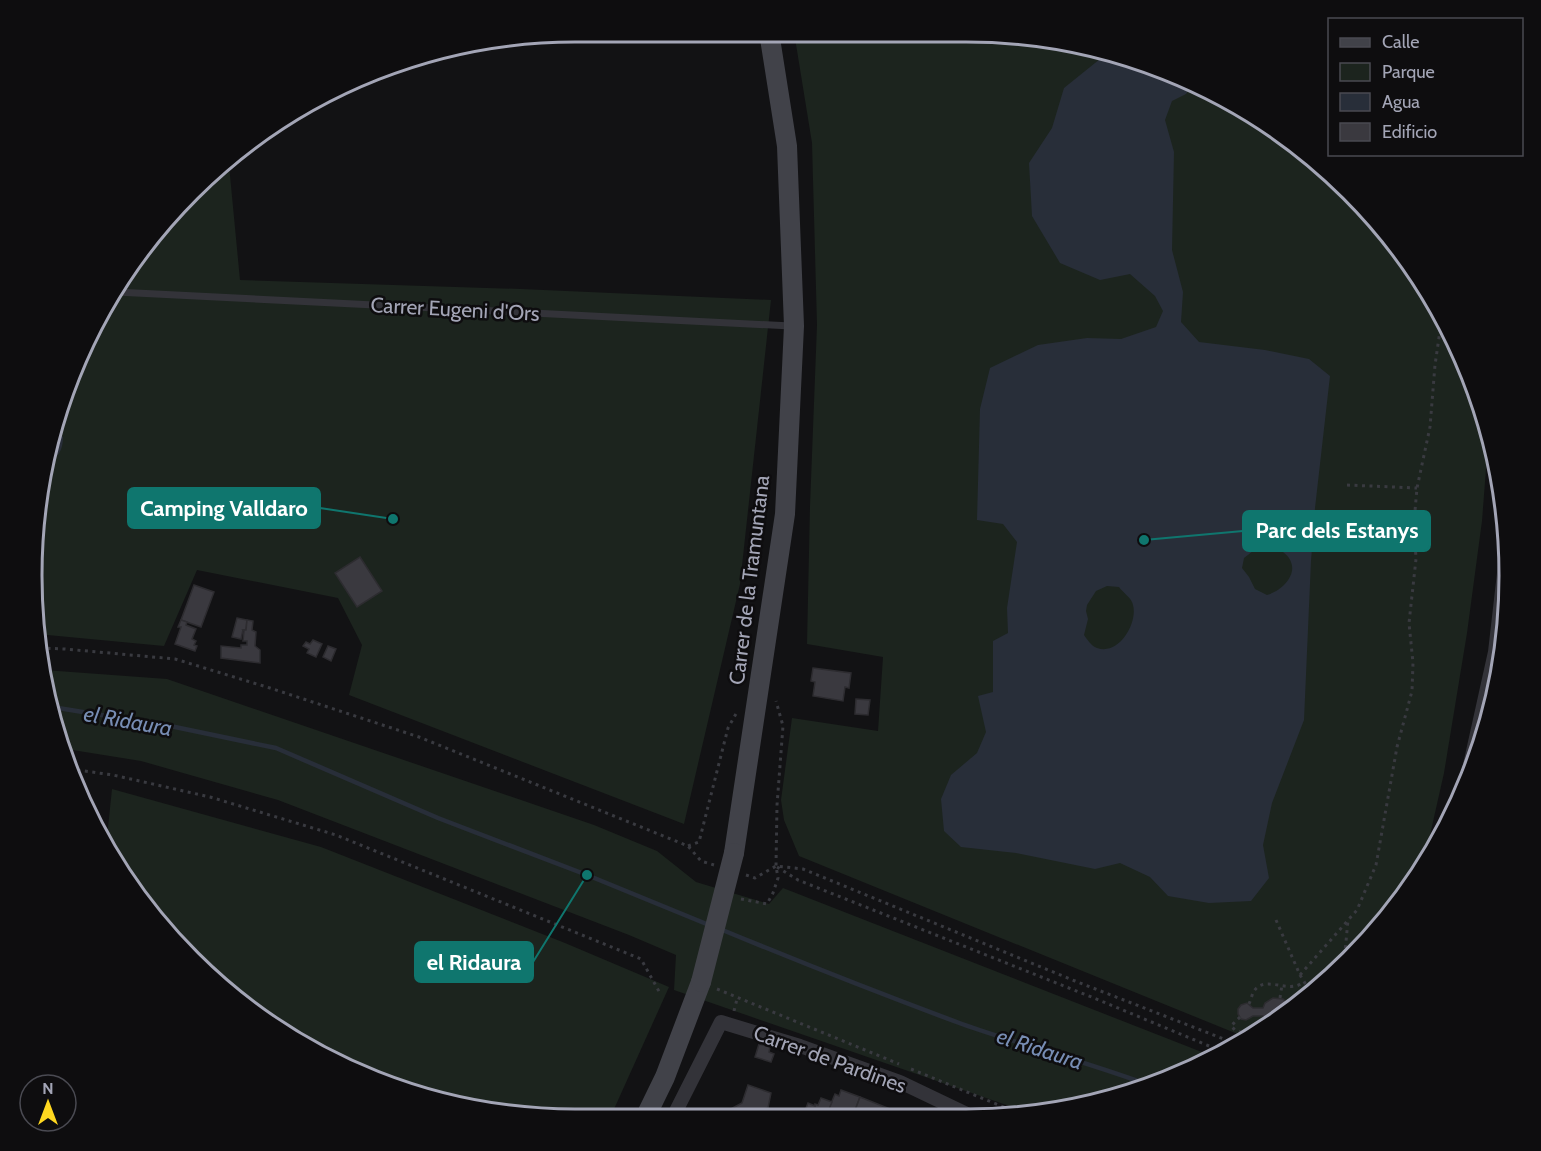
<svg xmlns="http://www.w3.org/2000/svg" width="1541" height="1151" font-family="Cabin,sans-serif">
  <rect width="100%" height="100%" fill="#121214"/>
  <g fill="#1c241e">
    <path d="M 794,32 L 1001,33 L 1106,50 L 1267,123 L 1397,245 L 1454,335 L 1489,430 L 1482,521 L 1467,633 L 1444,773 L 1423,866 L 1407,889 L 1401,888 L 1399,900 L 1374,934 L 1296,1007 L 1245,1037 L 799,856 L 784,820 L 781,800 L 792,718 L 878,731 L 883,657 L 807,644 L 810,506 L 817,325 L 812,143 Z"/>
    <path d="M 229,165 L 240,280 L 521,289 L 771,300 L 740,584 L 684,824 L 349,695 L 362,645 L 338,598 L 197,570 L 164,646 L 37,634 L 33,611 L 42,469 L 88,335 L 167,217 Z"/>
    <path d="M 44,670 L 167,679 L 594,825 L 657,851 L 696,882 L 769,904 L 783,888 L 1212,1056 L 1173,1078 L 1035,1115 L 674,990 L 676,955 L 629,935 L 278,800 L 141,761 L 60,748 Z"/>
    <path d="M 112,789 L 321,847 L 565,943 L 669,987 L 610,1118 L 540,1118 L 434,1101 L 304,1047 L 217,985 L 144,906 L 107,837 Z"/>
  </g>
  <g fill="#282e39" fill-rule="evenodd">
    <path d="M 1120,56 L 1190,88 L 1186,94 L 1172,101 L 1165,120 L 1174,152 L 1172,250 L 1183,292 L 1181,322 L 1199,342 L 1265,350 L 1309,359 L 1330,376 L 1315,508 L 1311,561 L 1304,720 L 1272,803 L 1263,845 L 1269,878 L 1251,901 L 1209,903 L 1168,896 L 1150,877 L 1120,863 L 1095,869 L 1016,853 L 961,847 L 944,831 L 941,799 L 951,775 L 977,753 L 986,732 L 978,696 L 993,692 L 993,641 L 1008,633 L 1007,608 L 1017,542 L 1003,524 L 977,520 L 980,409 L 990,368 L 1038,345 L 1087,338 L 1121,339 L 1156,327 L 1163,311 L 1155,296 L 1130,274 L 1100,280 L 1060,263 L 1032,216 L 1029,163 L 1052,128 L 1064,88 L 1100,59 ZM 1269,547 C 1273,548 1279,550 1283,552 C 1304,568 1285,590 1267,595 L 1255,589 L 1249,577 L 1242,568 L 1244,558 L 1253,551 ZM 1107,586 L 1119,587 C 1123,593 1132,598 1133,605 C 1138,623 1119,656 1097,648 C 1091,646 1087,639 1084,635 L 1088,619 L 1086,611 L 1087,605 L 1096,591 Z"/>
    <path d="M 65,401 L 67,403 L 68,414 L 57,429 L 58,433 L 63,437 C 63,448 59,461 45,459 Z"/>
  </g>
  <g fill="none" stroke-linecap="round" stroke-linejoin="round">
    <g stroke="#282e39" stroke-width="4.5">
      <path d="M 52,707 L 175,727 L 276,748 L 438,818 L 587,875 L 709,925"/>
      <path d="M 720,929 C 800,962 881,994 962,1024 C 1024,1046 1088,1062 1149,1085"/>
    </g>
  </g>
  <g fill="#3a393f" stroke="#2d2c30" stroke-width="1.5">
    <path d="M 360,557 L 382,591 L 357,607 L 335,573 Z"/>
    <path d="M 194,585 L 214,592 L 201,627 L 181,620 Z"/>
    <path d="M 237,618 L 247,620 L 246,630 L 243,630 L 241,639 L 232,637 Z"/>
    <path d="M 181,620 L 187,622 L 186,625 L 196,629 L 192,639 L 196,641 L 194,645 L 197,646 L 195,651 L 175,644 L 181,627 L 178,627 Z"/>
    <path d="M 247,620 L 253,621 L 252,630 L 256,632 L 255,646 L 260,650 L 260,663 L 221,658 L 221,646 L 241,648 L 241,645 L 247,645 L 247,641 L 243,641 L 244,631 L 243,630 L 246,630 Z"/>
    <path d="M 313,640 L 322,644 L 316,657 L 307,653 L 309,649 L 303,646 L 306,642 L 310,644 Z"/>
    <path d="M 328,646 L 336,649 L 331,661 L 323,657 Z"/>
    <path d="M 813,668 L 851,673 L 849,688 L 845,687 L 843,701 L 813,696 L 815,682 L 811,681 Z"/>
    <path d="M 856,699 L 870,700 L 868,715 L 855,714 Z"/>
    <path d="M 1273,998 L 1283,999 L 1286,1002 L 1290,1011 L 1269,1023 L 1263,1016 L 1253,1016 L 1246,1020 L 1241,1019 L 1238,1014 L 1238,1009 L 1241,1005 L 1247,1003 L 1253,1008 L 1263,1008 L 1265,1003 Z"/>
    <path d="M 759,1044 L 770,1047 L 769,1052 L 774,1054 L 771,1062 L 755,1057 Z"/>
    <path d="M 748,1085 L 771,1093 L 768,1108 L 760,1110 L 758,1117 L 716,1117 L 742,1103 Z"/>
    <path d="M 841,1090 L 860,1097 L 853,1116 L 837,1116 L 827,1113 L 835,1094 L 839,1096 Z"/>
    <path d="M 860,1097 L 890,1109 L 888,1116 L 853,1116 Z"/>
    <path d="M 821,1098 L 832,1102 L 826,1116 L 803,1116 L 808,1103 L 815,1106 L 815,1104 L 818,1105 Z"/>
  </g>
  <g fill="none" stroke-linecap="round" stroke-linejoin="round">
    <g stroke="#393a40" stroke-width="3" stroke-dasharray="3 4.5" stroke-linecap="butt">
      <path d="M 1347,485 L 1417,488"/>
      <path d="M 40,648 L 65,649 L 175,659 L 270,688 L 419,737 L 688,846 L 701,861 L 714,865"/>
      <path d="M 70,769 L 113,775 L 210,797 L 336,835 L 641,959 L 661,995"/>
      <path d="M 688,846 L 699,842 L 728,728 L 737,712"/>
      <path d="M 777,867 L 798,880 L 1094,998 L 1221,1051"/>
      <path d="M 746,875 L 755,878 L 776,866 L 803,869 L 1075,981 L 1234,1043"/>
      <path d="M 741,899 L 767,904 L 773,893 L 778,878 L 776,866 L 777,805 L 783,726 L 776,701"/>
      <path d="M 1276,920 L 1300,975 L 1311,993"/>
      <path d="M 1344,963 L 1348,920"/>
      <path d="M 1300,975 L 1357,910 L 1376,865 L 1397,747 L 1412,691 L 1413,663 L 1409,623 L 1416,559 L 1414,522 L 1417,488 L 1430,427 L 1435,365 L 1442,317"/>
      <path d="M 717,989 L 899,1064"/>
      <path d="M 1280,998 L 1282,985"/>
      <path d="M 1249,1004 C 1251,1000 1252,994 1254,991 C 1263,977 1283,989 1295,986 C 1298,986 1302,983 1304,982"/>
      <path d="M 734,1011 L 737,999"/>
      <path d="M 1240,1017 L 1231,1026 L 1235,1030 L 1249,1035"/>
      <path d="M 911,1069 L 1023,1115"/>
    </g>
    <path stroke="#333339" stroke-width="7" d="M 116,292 L 791,326"/>
    <g stroke="#333339" stroke-width="14">
      <path d="M 1466,783 L 1495,652 L 1508,538"/>
      <path d="M 673,1117 L 721,1022 L 800,1046 L 900,1082 L 969,1115"/>
    </g>
    <g stroke="#414249" stroke-width="20">
      <path d="M 734,853 L 785,514 L 794,326 L 787,146 L 769,32"/>
      <path d="M 645,1118 L 665,1077 L 701,982"/>
    </g>
    <path stroke="#414249" stroke-width="20" d="M 701,982 L 734,853"/>
  </g>
  <g text-anchor="middle" dominant-baseline="central" stroke-width="5" stroke-linejoin="round" paint-order="stroke">
    <g font-size="21" fill="#a3a5b6" stroke="#0e0d0f">
      <text transform="translate(455 309) rotate(3)">Carrer Eugeni d'Ors</text>
      <text transform="translate(749 580) rotate(-83)">Carrer de la Tramuntana</text>
      <text transform="translate(830 1059) rotate(20)">Carrer de Pardines</text>
    </g>
    <g font-size="22" font-style="italic" fill="#778db4" stroke="#0e0d0f">
      <text transform="translate(128 721) rotate(10)">el Ridaura</text>
      <text transform="translate(1040 1049) rotate(18)">el Ridaura</text>
    </g>
  </g>
  <path d="M0 0H1541V1151H0ZM575 42H966A533 533 0 0 1 1499 575V576A533 533 0 0 1 966 1109H575A533 533 0 0 1 42 576V575A533 533 0 0 1 575 42Z" fill="#0e0d0f" fill-rule="evenodd"/>
  <path fill="none" stroke="#a3a5b6" stroke-width="3" d="M575 42H966A533 533 0 0 1 1499 575V576A533 533 0 0 1 966 1109H575A533 533 0 0 1 42 576V575A533 533 0 0 1 575 42Z"/>
  <path fill="none" stroke="#0f766e" stroke-width="2" d="M393 519L320 508M1144 540L1243 531M587 875L533 962"/>
  <g fill="#0f766e" stroke="#0e0d0f" stroke-width="2">
    <circle cx="393" cy="519" r="6"/>
    <circle cx="1144" cy="540" r="6"/>
    <circle cx="587" cy="875" r="6"/>
  </g>
  <g fill="#0f766e" stroke="#0f766e" stroke-width="2">
    <rect x="128" y="488" width="192" height="40" rx="6"/>
    <rect x="1243" y="511" width="187" height="40" rx="6"/>
    <rect x="415" y="942" width="118" height="40" rx="6"/>
  </g>
  <g font-size="22" text-anchor="middle" font-weight="bold" fill="#fff">
    <text x="224" y="516">Camping Valldaro</text>
    <text x="1337" y="538">Parc dels Estanys</text>
    <text x="474" y="970">el Ridaura</text>
  </g>
  <rect x="1328" y="18" width="195" height="138" fill="#0e0d0f" stroke="#4a4a52" stroke-width="1.5"/>
  <rect x="1340" y="38" width="30" height="9" fill="#414249" stroke="#4a4a52" stroke-width="1.5"/>
  <text x="1382" y="48" font-size="18" fill="#a3a5b6">Calle</text>
  <rect x="1340" y="63" width="30" height="18" fill="#1c241e" stroke="#4a4a52" stroke-width="1.5"/>
  <text x="1382" y="78" font-size="18" fill="#a3a5b6">Parque</text>
  <rect x="1340" y="93" width="30" height="18" fill="#282e39" stroke="#4a4a52" stroke-width="1.5"/>
  <text x="1382" y="108" font-size="18" fill="#a3a5b6">Agua</text>
  <rect x="1340" y="123" width="30" height="18" fill="#3a393f" stroke="#4a4a52" stroke-width="1.5"/>
  <text x="1382" y="138" font-size="18" fill="#a3a5b6">Edificio</text>
  <g transform="translate(48 1103)"><circle r="28" fill="#0e0d0f" stroke="#4a4a52" stroke-width="1.5"/>
  <path d="M0-4.5L10 22L0 15L-10 22Z" fill="#ffd820"/>
  <text y="-9" font-size="16" font-weight="bold" text-anchor="middle" fill="#a3a5b6">N</text>
  </g>
</svg>
